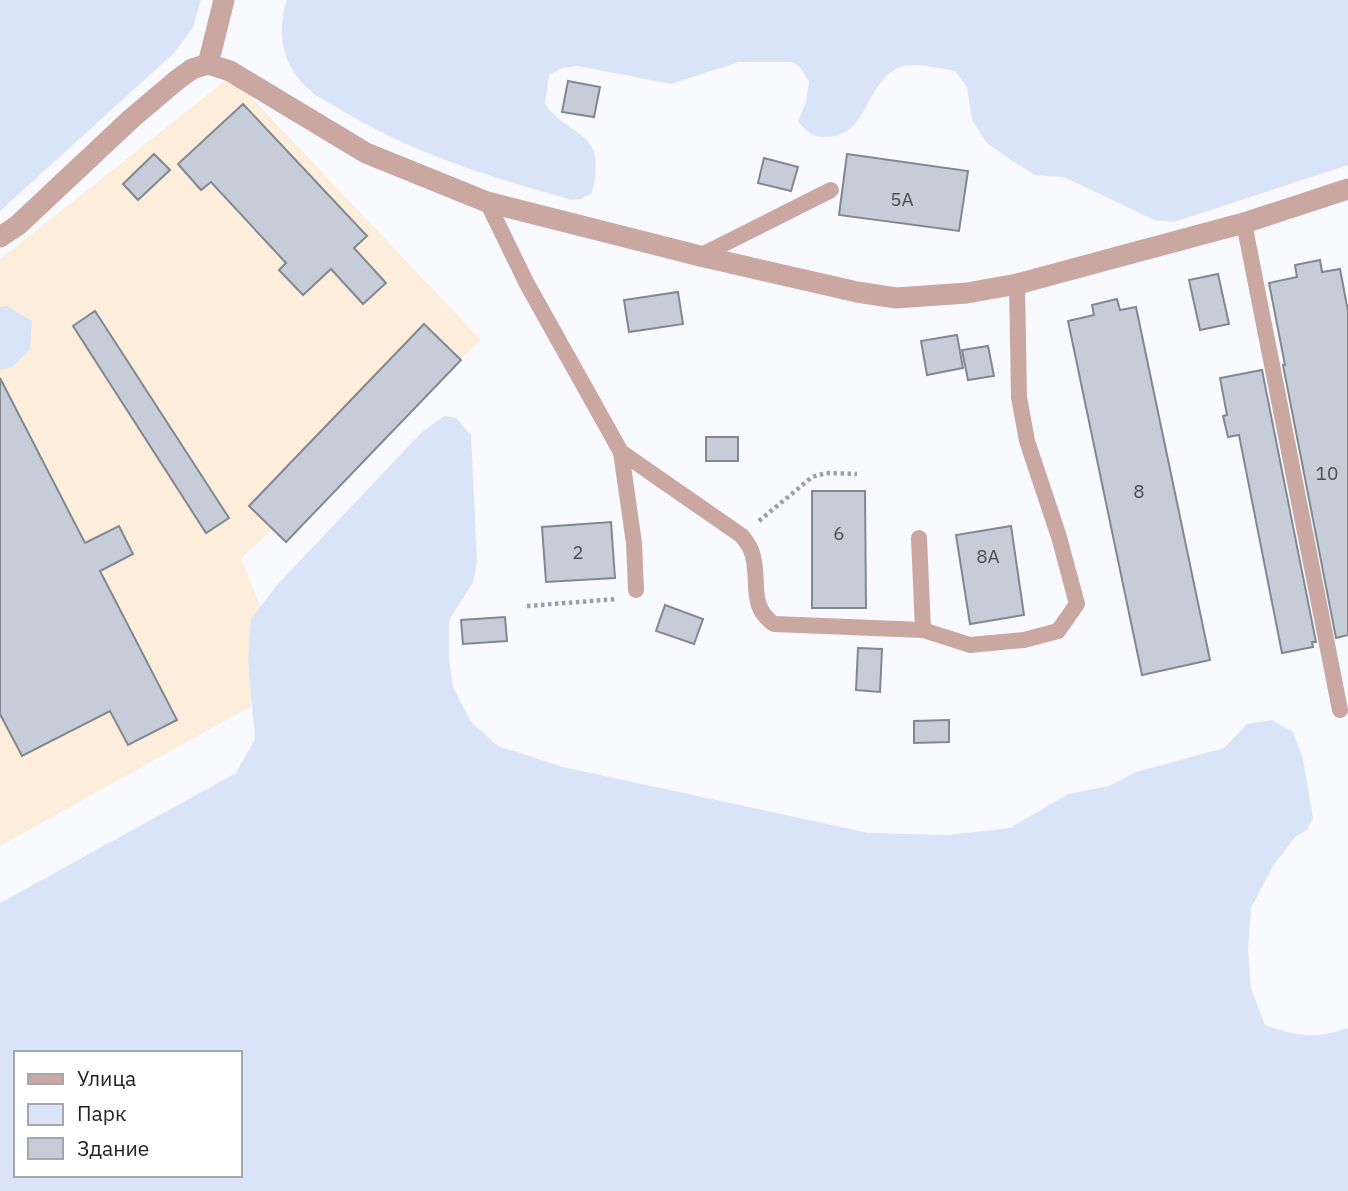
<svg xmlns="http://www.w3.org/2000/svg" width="1348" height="1191" font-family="'IBM Plex Sans',sans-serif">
  <rect width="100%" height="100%" fill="#f8faff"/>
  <path fill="#fdeedb" d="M 231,76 L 481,340 L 241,558 L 291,684 L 0,846 L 0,259 Z"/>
  <g fill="#d9e4f8" fill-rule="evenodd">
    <path d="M 0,0 L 201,0 L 193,27 L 174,53 L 0,211 Z"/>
    <path d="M 287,0 L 1348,0 L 1348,165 L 1174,222 L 1154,220 L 1064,177 L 1035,175 L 1012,161 L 987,143 L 972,120 L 967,87 L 955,71 C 936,68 913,61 896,69 C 865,85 867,139 824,137 C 812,137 805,131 798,121 L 806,102 L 809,82 L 800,67 L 792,62 L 739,62 L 671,84 L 578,66 L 562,68 L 549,75 L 545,104 C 574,143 607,127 592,193 L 581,199 L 572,200 C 493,178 414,154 343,111 C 332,104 317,97 307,88 C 282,64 276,32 287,0 Z"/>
    <path d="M 7,306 L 32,321 L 30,349 L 12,367 L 0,370 L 0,307 Z"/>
    <path d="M 444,416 L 456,418 L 471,435 L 477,561 L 473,583 L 449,620 L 449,659 L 453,687 L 471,722 L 498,746 L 563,767 L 869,833 L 947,835 L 1010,828 L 1068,794 L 1109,786 L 1136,772 L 1224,748 L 1247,724 L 1272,720 L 1293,732 L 1303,759 L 1313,818 L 1307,830 L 1295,837 L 1273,866 L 1251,908 L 1248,950 L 1251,988 L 1265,1025 C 1297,1037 1315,1039 1348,1028 L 1348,1191 L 0,1191 L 0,903 L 236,773 L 255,739 L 248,659 L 251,619 L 277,585 L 421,433 ZM 16,1053 L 240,1053 L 240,1175 L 16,1175 Z"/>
  </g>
  <g fill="#c7cdd8" stroke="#828892" stroke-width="2">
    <path d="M 568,81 L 600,87 L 594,117 L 562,112 Z"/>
    <path d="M 243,104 L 367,236 L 354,248 L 386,283 L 363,304 L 331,269 L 303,295 L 279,270 L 286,263 L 211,182 L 201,190 L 178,164 Z"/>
    <path d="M 154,154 L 170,170 L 138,200 L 123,184 Z"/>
    <path d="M 847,154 L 968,171 L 959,231 L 839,215 Z"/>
    <path d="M 764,158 L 798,167 L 791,191 L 758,183 Z"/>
    <path d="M 1320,260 L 1322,272 L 1340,269 L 1348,311 L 1348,635 L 1336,638 L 1283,365 L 1285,365 L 1269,283 L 1297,277 L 1295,265 Z"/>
    <path d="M 1218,274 L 1229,324 L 1200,330 L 1189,280 Z"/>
    <path d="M 678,292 L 683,324 L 629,332 L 624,300 Z"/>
    <path d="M 1117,299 L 1120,310 L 1136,307 L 1210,660 L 1142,675 L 1068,321 L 1094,315 L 1092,305 Z"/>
    <path d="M 95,311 L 229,518 L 206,533 L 73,326 Z"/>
    <path d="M 424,324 L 461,360 L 286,542 L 249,506 Z"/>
    <path d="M 957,335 L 963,368 L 927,375 L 921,341 Z"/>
    <path d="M 988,346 L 994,376 L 968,380 L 962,350 Z"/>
    <path d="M 1262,370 L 1316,642 L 1312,642 L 1313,647 L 1282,653 L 1239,435 L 1228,437 L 1223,416 L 1227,415 L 1220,378 Z"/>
    <path d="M 0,378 L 85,543 L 119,526 L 133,554 L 100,571 L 177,720 L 128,745 L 110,711 L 22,756 L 0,714 Z"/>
    <rect x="706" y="437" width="32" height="24"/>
    <path d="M 812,491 L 865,491 L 866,608 L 812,608 Z"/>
    <path d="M 611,522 L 615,578 L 546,582 L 542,527 Z"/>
    <path d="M 1011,526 L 1024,615 L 970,624 L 956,535 Z"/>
    <path d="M 665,605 L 703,619 L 694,644 L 656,631 Z"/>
    <path d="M 505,617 L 507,641 L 463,644 L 461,620 Z"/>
    <path d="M 858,648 L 882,649 L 880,692 L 856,690 Z"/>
    <path d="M 949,720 L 949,742 L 914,743 L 914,721 Z"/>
  </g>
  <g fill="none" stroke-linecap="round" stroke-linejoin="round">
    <g stroke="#9ea0a4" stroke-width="4.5" stroke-dasharray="3.5 3.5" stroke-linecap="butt">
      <path d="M 759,521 L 812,477 L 826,473 L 857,474"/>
      <path d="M 527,606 L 617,599"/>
    </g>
    <g stroke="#caa7a1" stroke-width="16">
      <path d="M 487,202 L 527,284 L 621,452 L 634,543 L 636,590"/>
      <path d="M 1244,223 L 1340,710"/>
      <path d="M 700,256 L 831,190"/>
      <path d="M 621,452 L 742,536 C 745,540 749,545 751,550 C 762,577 746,605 774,624 L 923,630 L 970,645 L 1024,640 L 1058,631 L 1077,604 L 1059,537 L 1027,441 L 1019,397 L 1017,284"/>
      <path d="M 919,538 L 923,630"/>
    </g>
    <g stroke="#caa7a1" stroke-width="21">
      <path d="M 208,64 L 224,0"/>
      <path d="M 0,237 L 18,225 L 132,118 L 177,80 L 192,69 L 208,64 L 230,71 L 366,153 L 487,202 L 700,256 L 857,292 L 896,298 L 967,293 L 1017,284 L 1244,223 L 1348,189"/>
    </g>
  </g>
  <g text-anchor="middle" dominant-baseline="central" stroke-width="6" stroke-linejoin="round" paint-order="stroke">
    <g font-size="19" fill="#4a4e53">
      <text x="902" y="199">5А</text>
      <text x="1327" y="473">10</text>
      <text x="1139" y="491">8</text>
      <text x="839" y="533">6</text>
      <text x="578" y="552">2</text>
      <text x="988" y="556">8А</text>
    </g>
  </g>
  <rect x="14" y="1051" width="228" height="126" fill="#ffffff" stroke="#a6a7a9" stroke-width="2"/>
  <rect x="28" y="1074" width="35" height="10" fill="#caa7a1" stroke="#a6a7a9" stroke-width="2"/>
  <text x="77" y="1086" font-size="21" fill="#212327">Улица</text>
  <rect x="28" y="1104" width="35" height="21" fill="#d9e4f8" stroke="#a6a7a9" stroke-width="2"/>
  <text x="77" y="1121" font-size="21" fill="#212327">Парк</text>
  <rect x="28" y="1138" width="35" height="21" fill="#c7cdd8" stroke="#a6a7a9" stroke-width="2"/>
  <text x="77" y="1156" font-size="21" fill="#212327">Здание</text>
</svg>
